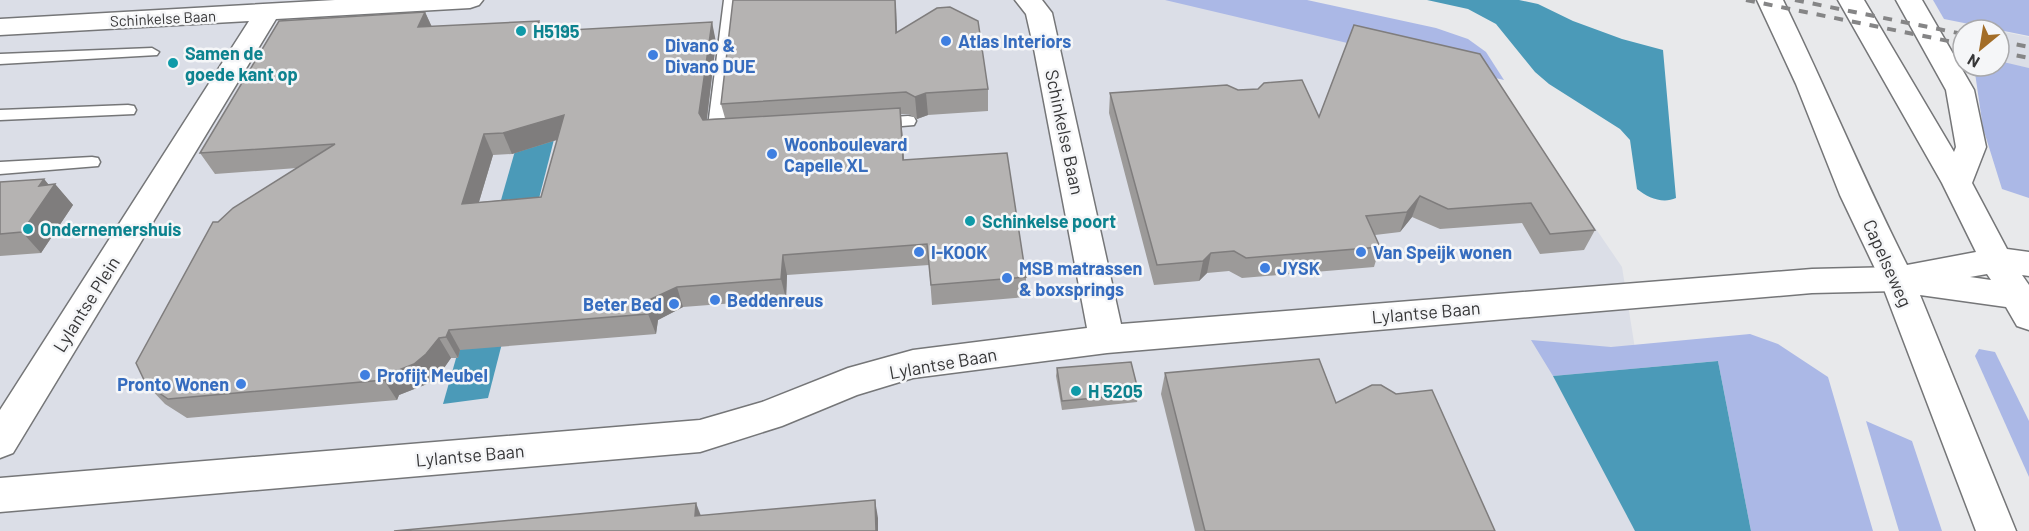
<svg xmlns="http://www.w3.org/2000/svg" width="2029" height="531" font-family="Barlow,sans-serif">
  <rect width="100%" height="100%" fill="#e8e9eb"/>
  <g fill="#dbdee7">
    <path d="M 0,0 L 1282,0 L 1468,42 L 1622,267 L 1664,531 L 0,531 Z"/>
    <path d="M 1999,31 L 2029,37 L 2029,68 L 1999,62 Z"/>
  </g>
  <g fill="#abb8e6">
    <path d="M 1165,0 L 1307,0 L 1436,28 L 1468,39 L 1486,52 L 1504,80 Z"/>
    <path d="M 1933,0 L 2029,0 L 2029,36 L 1944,19 Z"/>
    <path d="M 1999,61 L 2029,68 L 2029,198 L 2002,189 L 1983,128 L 1974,66 L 1999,66 Z"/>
    <path d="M 1750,334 L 1778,344 L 1828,377 L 1873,531 L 1751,531 L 1718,361 L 1553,376 L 1531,340 L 1611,347 Z"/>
    <path d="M 1979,349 L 1995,352 L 2029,421 L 2029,477 L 1975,356 Z"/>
    <path d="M 1866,421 L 1912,441 L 1942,531 L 1899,531 Z"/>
  </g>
  <g fill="#4b9ab8">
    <path d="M 1427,0 L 1519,0 L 1538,4 L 1573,21 L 1622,39 L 1663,50 L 1676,198 C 1663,204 1648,198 1637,189 L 1630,140 L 1620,129 L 1549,84 L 1535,72 L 1496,24 L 1468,9 Z"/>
    <path d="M 560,27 L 578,27 L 581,34 L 488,398 L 443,404 L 548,35 Z"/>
    <path d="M 1718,361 L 1751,531 L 1635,531 L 1553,376 Z"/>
  </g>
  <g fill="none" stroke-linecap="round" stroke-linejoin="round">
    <g stroke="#757678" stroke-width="3">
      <g id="lane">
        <path d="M 724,0 L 738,0 L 724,129 L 730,134 L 728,138 L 709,138 L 707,134 Z"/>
        <path d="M 152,48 L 159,52 L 157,55 L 0,64 L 0,54 Z"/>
        <path d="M 128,105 L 134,106 L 136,110 L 134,114 L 0,120 L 0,110 Z"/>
        <path d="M 908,116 L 914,117 L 916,121 L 914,125 L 878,128 L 870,123 L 878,118 Z"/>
        <path d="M 92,157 L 98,158 L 100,162 L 98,166 L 0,174 L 0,162 Z"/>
      </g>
    </g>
    <g stroke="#757678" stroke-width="3">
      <g id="street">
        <path d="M 335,0 L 483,0 L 479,5 L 470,8 L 276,19 L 13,453 L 0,458 L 0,410 L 249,21 L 0,35 L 0,19 Z"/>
        <path d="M 1015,0 L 1042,0 L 1052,13 L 1121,324 L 1812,269 L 1897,267 L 1909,270 L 1914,279 L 1909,288 L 1897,291 L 1812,293 L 1107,353 L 913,378 L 857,395 L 782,426 L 700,452 L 0,512 L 0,478 L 700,420 L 762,402 L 848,368 L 913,350 L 1087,328 L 1034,49 L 1026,14 Z"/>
      </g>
    </g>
    <g stroke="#757678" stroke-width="3">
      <path id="secondary" d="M 1757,0 L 1783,0 C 1826,88 1863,178 1907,265 L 1976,252 L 1942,183 L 1838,0 L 1864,0 L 1954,152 L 1956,147 L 1946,90 L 1896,0 L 1922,0 L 1974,90 L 1986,147 L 1972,183 L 2007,249 L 2029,252 L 2029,276 L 2022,275 L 2029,285 L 2029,330 L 2017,326 L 2006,307 L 1920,295 L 2016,531 L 1976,531 L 1880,279 L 1840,195 L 1796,84 ZM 1987,274 L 1991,280 L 1970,277 Z"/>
    </g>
    <use href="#lane" fill="#fff" fill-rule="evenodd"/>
    <use href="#street" fill="#fff" fill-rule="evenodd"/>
    <use href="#secondary" fill="#fff" fill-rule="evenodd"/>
    <g stroke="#858586" stroke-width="4" stroke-dasharray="9 9" stroke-linecap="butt">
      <path d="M 1746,0 L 1963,44"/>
      <path d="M 1795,0 L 1963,34"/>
      <path d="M 1999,41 L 2029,47"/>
      <path d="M 1999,52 L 2029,58"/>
    </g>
  </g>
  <g fill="#9c9a99" fill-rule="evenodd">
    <path d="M 425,12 L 432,27 L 539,21 L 543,32 L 716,42 L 707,119 L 725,118 L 721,104 L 897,32 L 988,89 L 988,111 L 928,115 L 917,119 L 908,114 L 901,114 L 904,160 L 1026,277 L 1026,297 L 932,305 L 929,265 L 787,275 L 786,299 L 683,307 L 658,320 L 656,334 L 460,350 L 458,358 L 451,358 L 439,375 L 427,384 L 399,395 L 397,400 L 187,418 L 165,404 L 146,384 L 218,222 L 297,168 L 215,174 L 200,153 ZM 557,140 L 541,197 L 479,202 L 493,155 L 512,154 Z"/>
    <path d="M 1354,25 L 1595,230 L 1584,250 L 1540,254 L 1522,223 L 1440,229 L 1412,217 L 1400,232 L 1375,235 L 1380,247 L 1374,267 L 1242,278 L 1229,271 L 1207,273 L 1199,281 L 1154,285 L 1109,113 L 1110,93 L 1238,90 L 1319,117 Z"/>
    <path d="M 44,179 L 49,185 L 55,184 L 73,205 L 41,253 L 0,256 L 0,182 Z"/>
    <path d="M 1057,368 L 1139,394 L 1137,402 L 1062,410 L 1056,376 Z"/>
    <path d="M 1165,373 L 1336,403 L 1495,531 L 1195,531 L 1161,394 Z"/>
  </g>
  <g fill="#7f7d7d">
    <path d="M 895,0 L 896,5 L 898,55 L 896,33 Z"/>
    <path d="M 425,12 L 434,32 L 418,27 Z"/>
    <path d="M 539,21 L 546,41 L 535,32 Z"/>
    <path d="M 712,22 L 716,42 L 705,134 L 699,113 Z"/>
    <path d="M 926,93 L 928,115 L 917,119 L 915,97 Z"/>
    <path d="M 900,108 L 902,129 L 905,181 L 903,160 Z"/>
    <path d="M 564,115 L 572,135 L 512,154 L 503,133 Z"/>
    <path d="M 484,134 L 493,155 L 472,225 L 462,204 Z"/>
    <path d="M 44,179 L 52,189 L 55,184 L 73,205 L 41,253 L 22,232 L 39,186 Z"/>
    <path d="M 1420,196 L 1412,217 L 1400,232 L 1407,212 Z"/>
    <path d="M 1211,253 L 1207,273 L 1199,281 L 1203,261 Z"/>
    <path d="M 783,255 L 787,275 L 786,299 L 781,279 Z"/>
    <path d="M 677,287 L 683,307 L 658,320 L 656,334 L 648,314 L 651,299 Z"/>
    <path d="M 449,330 L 460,350 L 458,358 L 446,337 Z"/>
    <path d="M 439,338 L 451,358 L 439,375 L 427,384 L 399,395 L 397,400 L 384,380 L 386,375 Z"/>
    <path d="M 875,500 L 878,518 L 878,531 L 876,531 Z"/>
    <path d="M 696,503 L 703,521 L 695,516 Z"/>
  </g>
  <g fill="#b5b3b2" stroke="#7f7d7d" stroke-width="1.5" fill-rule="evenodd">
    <path d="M 733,0 L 895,0 L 896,33 L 937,8 L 950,7 L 978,21 L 988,89 L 926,93 L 915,97 L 906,92 L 721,104 Z"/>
    <path d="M 425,12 L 418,27 L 539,21 L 535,32 L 712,22 L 699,113 L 703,120 L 900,108 L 903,160 L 1007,153 L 1026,277 L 931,285 L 927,244 L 783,255 L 781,279 L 677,287 L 651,299 L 648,314 L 449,330 L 446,337 L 439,338 L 426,354 L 414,364 L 386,375 L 384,380 L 168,399 L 146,384 L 136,363 L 213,222 L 218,222 L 233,208 L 335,144 L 200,153 L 279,21 ZM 564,115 L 541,197 L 462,204 L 484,134 L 503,133 Z"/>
    <path d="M 1354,25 L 1480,54 L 1595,230 L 1550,234 L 1531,203 L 1448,209 L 1420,196 L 1407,212 L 1366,216 L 1380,247 L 1246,258 L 1234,251 L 1211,253 L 1203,261 L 1157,265 L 1110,93 L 1227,85 L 1238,90 L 1258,89 L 1264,83 L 1302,80 L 1319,117 Z"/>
    <path d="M 44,179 L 39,186 L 55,184 L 22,232 L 0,234 L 0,182 Z"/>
    <path d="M 1319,359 L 1336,403 L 1372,385 L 1381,385 L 1396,394 L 1432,390 L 1495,531 L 1205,531 L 1165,373 Z"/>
    <path d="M 1131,362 L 1139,394 L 1062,401 L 1057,368 Z"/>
    <path d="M 875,500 L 876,531 L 394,531 L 696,503 L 695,516 Z"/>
  </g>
  <g fill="#0f9aa8" stroke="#f5f6f8" stroke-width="2">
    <circle cx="521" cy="31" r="6"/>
    <circle cx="173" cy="63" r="6"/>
    <circle cx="970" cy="221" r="6"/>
    <circle cx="28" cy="229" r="6"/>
    <circle cx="1076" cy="391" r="6"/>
  </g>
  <g fill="#3f7fe0" stroke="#f5f6f8" stroke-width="2">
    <circle cx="946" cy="41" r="6"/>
    <circle cx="653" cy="55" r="6"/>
    <circle cx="772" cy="154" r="6"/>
    <circle cx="919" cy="252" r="6"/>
    <circle cx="1361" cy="252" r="6"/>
    <circle cx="1265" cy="268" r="6"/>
    <circle cx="1007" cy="278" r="6"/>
    <circle cx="715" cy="300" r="6"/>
    <circle cx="674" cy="304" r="6"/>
    <circle cx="365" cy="375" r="6"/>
    <circle cx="241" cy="384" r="6"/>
  </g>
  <g text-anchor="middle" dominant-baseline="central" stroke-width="5" stroke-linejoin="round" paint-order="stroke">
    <g font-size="15" fill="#363637" stroke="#f5f6f8">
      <text transform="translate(163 18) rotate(-3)">Schinkelse Baan</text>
    </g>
    <g font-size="18" font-weight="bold" fill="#0d838f" stroke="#f5f6f8" text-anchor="start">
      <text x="533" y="31">H5195</text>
      <text x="185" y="53">Samen de<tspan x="185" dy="21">goede kant op</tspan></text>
      <text x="982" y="221">Schinkelse poort</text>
      <text x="40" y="229">Ondernemershuis</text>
      <text x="1088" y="391">H 5205</text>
    </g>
    <g font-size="18" font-weight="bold" fill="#366cbe" stroke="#f5f6f8" text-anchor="start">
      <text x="958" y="41">Atlas Interiors</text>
      <text x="665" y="45">Divano &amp;<tspan x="665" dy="21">Divano DUE</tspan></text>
      <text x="784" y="144">Woonboulevard<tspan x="784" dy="21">Capelle XL</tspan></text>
      <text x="931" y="252">I-KOOK</text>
      <text x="1373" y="252">Van Speijk wonen</text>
      <text x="1019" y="268">MSB matrassen<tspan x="1019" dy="21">&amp; boxsprings</tspan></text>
      <text x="1277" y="268">JYSK</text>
      <text x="727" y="300">Beddenreus</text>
      <text x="662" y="304" text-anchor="end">Beter Bed</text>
      <text x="377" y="375">Profijt Meubel</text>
      <text x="229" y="384" text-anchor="end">Pronto Wonen</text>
    </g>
    <g font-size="18" fill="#363637" stroke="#f5f6f8">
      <text transform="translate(1065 132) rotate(78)">Schinkelse Baan</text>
      <text transform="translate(1888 263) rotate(66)">Capelseweg</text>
      <text transform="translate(86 304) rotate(-58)">Lylantse Plein</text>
      <text transform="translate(1426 312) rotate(-5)">Lylantse Baan</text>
      <text transform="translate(943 363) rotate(-10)">Lylantse Baan</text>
      <text transform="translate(470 455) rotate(-5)">Lylantse Baan</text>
    </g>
  </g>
  <g transform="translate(1981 48) rotate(210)"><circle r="28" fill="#f5f6f8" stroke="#a9a9ab" stroke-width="1.5"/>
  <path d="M0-4.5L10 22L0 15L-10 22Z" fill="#a36d27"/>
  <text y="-9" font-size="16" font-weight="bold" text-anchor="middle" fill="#363637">N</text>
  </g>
</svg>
